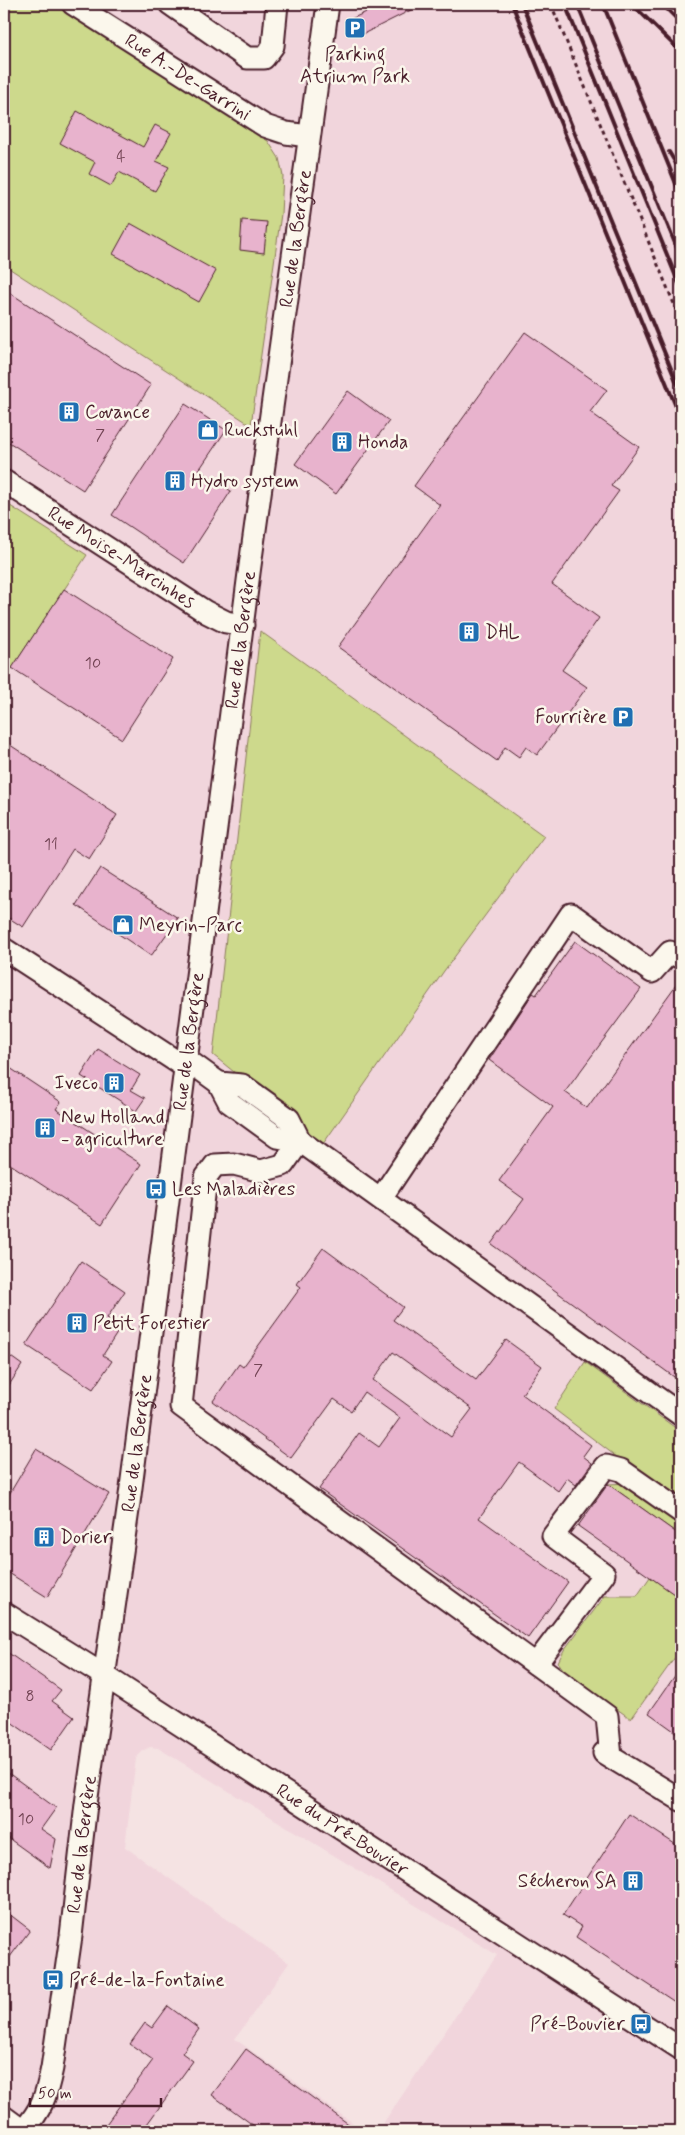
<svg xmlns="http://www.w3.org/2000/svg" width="685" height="2135" font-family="Mynerve,sans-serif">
  <rect width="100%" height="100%" fill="#f5e3e3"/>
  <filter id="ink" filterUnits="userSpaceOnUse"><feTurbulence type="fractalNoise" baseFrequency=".02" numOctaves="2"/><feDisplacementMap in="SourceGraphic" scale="10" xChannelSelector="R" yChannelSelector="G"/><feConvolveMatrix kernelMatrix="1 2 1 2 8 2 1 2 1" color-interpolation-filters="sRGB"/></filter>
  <g filter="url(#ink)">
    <path fill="#f1d5dc" d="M 4,4 L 681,4 L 681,2131 L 378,2131 L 497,1955 L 158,1748 L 150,1747 L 144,1750 L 136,1758 L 125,1847 L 289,1963 L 235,2039 L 364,2131 L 4,2131 Z"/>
    <g fill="#cdd98c" stroke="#8c7c5c">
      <path d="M 4,4 L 56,4 L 268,141 L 279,158 L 283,176 L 281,214 L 251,425 L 4,265 Z"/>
      <path d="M 4,502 L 87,555 L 4,680 Z"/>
      <path d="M 260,631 L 544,836 L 444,971 L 323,1144 L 213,1055 Z"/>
      <path d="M 585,1362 L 681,1432 L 681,1506 L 554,1409 Z"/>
      <path d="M 628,1483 L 681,1521 L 681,1536 L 608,1484 Z"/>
      <path d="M 650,1577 L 680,1598 L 681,1596 L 681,1649 L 631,1719 L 565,1672 L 558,1662 L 564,1650 L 605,1596 L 637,1596 Z"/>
    </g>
    <g fill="#e8b3cd" stroke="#4a1f2b" fill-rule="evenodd">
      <path d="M 384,4 L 423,4 L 359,36 L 351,19 Z"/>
      <path d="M 77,111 L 143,147 L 155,125 L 171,133 L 156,161 L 169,167 L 155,191 L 119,172 L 111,186 L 89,174 L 95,162 L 60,143 Z"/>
      <path d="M 242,220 L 267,222 L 264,253 L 240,250 Z"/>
      <path d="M 130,223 L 216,271 L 199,302 L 113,254 Z"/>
      <path d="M 4,289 L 151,385 L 83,490 L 4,439 Z"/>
      <path d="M 525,332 L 607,390 L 590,412 L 639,447 L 611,486 L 619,491 L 552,584 L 599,618 L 562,670 L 587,687 L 537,755 L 526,747 L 519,757 L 505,747 L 497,761 L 338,647 L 440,505 L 414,486 Z"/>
      <path d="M 348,391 L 389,421 L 336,494 L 295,464 Z"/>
      <path d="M 185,404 L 226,430 L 199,470 L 231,491 L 184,563 L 112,515 Z"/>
      <path d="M 64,589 L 173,659 L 122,739 L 12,668 Z"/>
      <path d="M 4,741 L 117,815 L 89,859 L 73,849 L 23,927 L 4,915 Z"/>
      <path d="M 100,868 L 178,918 L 151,956 L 76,905 Z"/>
      <path d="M 575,941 L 641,989 L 565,1092 L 587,1108 L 681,978 L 681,1382 L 491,1244 L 524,1199 L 499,1181 L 553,1107 L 489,1060 L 533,993 L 536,995 Z"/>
      <path d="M 98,1049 L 140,1075 L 131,1090 L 145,1098 L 136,1111 L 81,1076 Z"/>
      <path d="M 4,1064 L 61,1102 L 56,1109 L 141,1164 L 102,1224 L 4,1160 Z"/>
      <path d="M 323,1248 L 403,1307 L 393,1320 L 476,1380 L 506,1340 L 542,1366 L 522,1394 L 591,1445 L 583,1456 L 592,1463 L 576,1485 L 567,1478 L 558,1491 L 519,1462 L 479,1518 L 568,1582 L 528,1638 L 319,1489 L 359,1433 L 379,1447 L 400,1418 L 364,1392 L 351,1411 L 334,1399 L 291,1458 L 213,1401 L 239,1364 L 243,1367 L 301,1287 L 297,1284 ZM 393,1352 L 472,1409 L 451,1437 L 373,1380 Z"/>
      <path d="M 81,1261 L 125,1291 L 107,1318 L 121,1327 L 103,1355 L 112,1361 L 93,1389 L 26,1345 Z"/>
      <path d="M 4,1352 L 22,1365 L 4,1393 Z"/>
      <path d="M 36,1449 L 109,1494 L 47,1597 L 4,1570 L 4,1503 Z"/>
      <path d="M 608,1484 L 681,1536 L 681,1599 L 578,1526 Z"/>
      <path d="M 4,1650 L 61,1690 L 52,1701 L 74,1717 L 51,1750 L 4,1717 Z"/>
      <path d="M 681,1667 L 681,1736 L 649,1713 Z"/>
      <path d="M 4,1770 L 56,1808 L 41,1829 L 56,1839 L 50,1868 L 4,1835 Z"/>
      <path d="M 629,1814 L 681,1848 L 681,2006 L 576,1937 L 582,1927 L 563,1915 Z"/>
      <path d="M 4,1910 L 30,1930 L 4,1965 Z"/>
      <path d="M 168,2006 L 199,2029 L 182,2053 L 193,2061 L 142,2131 L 101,2131 L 153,2060 L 130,2044 L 145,2023 L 152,2028 Z"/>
      <path d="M 246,2049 L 358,2131 L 261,2131 L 212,2095 Z"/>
    </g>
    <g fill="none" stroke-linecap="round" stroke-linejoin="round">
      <g stroke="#4a1f2b" stroke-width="25">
        <g id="minor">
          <path id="s1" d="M 73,4 L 265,126 L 286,133 L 308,136"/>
          <path d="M 170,4 L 247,58 L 264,58 L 273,46 L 277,4"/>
          <path id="s2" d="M 4,481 L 206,612 L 226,622 L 243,625"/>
          <path d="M 4,949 L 185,1067"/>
          <path d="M 186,1059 L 219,1083 L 229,1102 L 277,1137 L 300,1141 L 681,1415"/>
          <path d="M 219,1083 L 242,1085 L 289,1119 L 300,1141"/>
          <path d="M 300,1141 L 283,1165 L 261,1171 L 234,1164 L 215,1165 L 206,1177 L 181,1406 L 607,1716 L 611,1757"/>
          <path d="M 381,1198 L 571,914 L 652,972 L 670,952 L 681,958"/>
          <path id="s3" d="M 4,1613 L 105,1676 L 681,2049"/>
          <path d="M 536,1664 L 604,1574 L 553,1536 L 606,1466 L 621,1470 L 681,1512"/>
          <path d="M 604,1753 L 681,1800"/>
          <path d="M 4,2117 L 23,2131"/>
          <path id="s4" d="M 23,2131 C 42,2109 46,2097 52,2068 L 71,1936 L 86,1804 L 129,1503 L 249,573 L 328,4"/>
        </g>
      </g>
      <path stroke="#4a1f2b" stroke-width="3" stroke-dasharray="4 4" stroke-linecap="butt" d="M 551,4 L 681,321"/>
      <use href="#minor" stroke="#fbf7ec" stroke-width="21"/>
      <g stroke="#4a1f2b" stroke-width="4">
        <path d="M 512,4 L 681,419"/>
        <path d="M 522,4 L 681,393"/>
        <path d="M 565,4 L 681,289"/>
        <path d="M 577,4 L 681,258"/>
        <path d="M 603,4 L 681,196"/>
        <path d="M 632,4 L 681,52"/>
        <path d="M 662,4 L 681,23"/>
        <path d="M 669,152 L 681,172"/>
      </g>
    </g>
  </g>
  <defs>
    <g id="parking-square" transform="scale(1.125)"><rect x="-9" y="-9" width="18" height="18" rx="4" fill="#1f6fb2" stroke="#fbf7ec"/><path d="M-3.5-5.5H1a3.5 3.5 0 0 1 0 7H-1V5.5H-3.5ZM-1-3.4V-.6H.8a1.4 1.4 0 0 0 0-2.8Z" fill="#fff"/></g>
    <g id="building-square" transform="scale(1.125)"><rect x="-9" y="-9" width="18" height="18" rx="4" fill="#1f6fb2" stroke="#fbf7ec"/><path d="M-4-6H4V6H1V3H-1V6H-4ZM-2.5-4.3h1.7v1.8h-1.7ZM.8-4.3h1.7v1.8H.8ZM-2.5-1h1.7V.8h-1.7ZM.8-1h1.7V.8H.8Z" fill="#fff"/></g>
    <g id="shop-square" transform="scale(1.125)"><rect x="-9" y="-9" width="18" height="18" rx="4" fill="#1f6fb2" stroke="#fbf7ec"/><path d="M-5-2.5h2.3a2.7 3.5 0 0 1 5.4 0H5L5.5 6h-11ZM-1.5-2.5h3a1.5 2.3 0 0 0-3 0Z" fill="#fff"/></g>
    <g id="bus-square" transform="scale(1.125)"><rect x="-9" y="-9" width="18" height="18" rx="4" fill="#1f6fb2" stroke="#fbf7ec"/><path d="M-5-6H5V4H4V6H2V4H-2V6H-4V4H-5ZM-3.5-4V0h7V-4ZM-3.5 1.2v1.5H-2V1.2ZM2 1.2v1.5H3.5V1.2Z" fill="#fff"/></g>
  </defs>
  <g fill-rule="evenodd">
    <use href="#parking-square" x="355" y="28"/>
    <use href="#building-square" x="69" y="412"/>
    <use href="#shop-square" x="208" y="430"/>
    <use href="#building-square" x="342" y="442"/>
    <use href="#building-square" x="175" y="481"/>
    <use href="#building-square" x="469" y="632"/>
    <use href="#parking-square" x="623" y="717"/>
    <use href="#shop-square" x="123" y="925"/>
    <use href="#building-square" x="114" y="1083"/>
    <use href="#building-square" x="45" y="1128"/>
    <use href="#bus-square" x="156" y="1189"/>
    <use href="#building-square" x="77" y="1323"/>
    <use href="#building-square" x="44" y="1537"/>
    <use href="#building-square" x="633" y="1881"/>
    <use href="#bus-square" x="53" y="1980"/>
    <use href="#bus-square" x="641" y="2024"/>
  </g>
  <g text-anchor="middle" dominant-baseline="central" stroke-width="5" stroke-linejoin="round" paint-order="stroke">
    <g font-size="16" fill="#724454">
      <text x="121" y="156">4</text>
      <text x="100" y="435">7</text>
      <text x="93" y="663">10</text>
      <text x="51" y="844">11</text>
      <text x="258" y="1370">7</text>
      <text x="30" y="1696">8</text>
      <text x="26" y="1819">10</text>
    </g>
    <g font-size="19" fill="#4a1f2b" stroke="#fbf7ec" text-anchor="start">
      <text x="355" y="54" text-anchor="middle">Parking<tspan x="355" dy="22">Atrium Park</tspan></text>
      <text x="85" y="412">Covance</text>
      <text x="224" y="430">Ruckstuhl</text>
      <text x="358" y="442">Honda</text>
      <text x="191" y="481">Hydro system</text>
      <text x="485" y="632">DHL</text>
      <text x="607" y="717" text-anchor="end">Fourrière</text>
      <text x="139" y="925">Meyrin-Parc</text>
      <text x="98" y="1083" text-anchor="end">Iveco</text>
      <text x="61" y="1117">New Holland<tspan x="61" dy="22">- agriculture</tspan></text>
      <text x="172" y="1189">Les Maladières</text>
      <text x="93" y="1323">Petit Forestier</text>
      <text x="60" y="1537">Dorier</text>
      <text x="617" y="1881" text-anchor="end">Sécheron SA</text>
      <text x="69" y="1980">Pré-de-la-Fontaine</text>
      <text x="625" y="2024" text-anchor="end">Pré-Bouvier</text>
    </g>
    <g font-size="19" fill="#4a1f2b" stroke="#fbf7ec">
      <text stroke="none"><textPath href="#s1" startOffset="136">Rue A.-De-Garrini</textPath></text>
      <text stroke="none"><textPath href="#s4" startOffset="1916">Rue de la Bergère</textPath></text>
      <text stroke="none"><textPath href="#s2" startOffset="140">Rue Moïse-Marcinhes</textPath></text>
      <text stroke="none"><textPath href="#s4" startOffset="1511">Rue de la Bergère</textPath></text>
      <text stroke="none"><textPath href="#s4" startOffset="1106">Rue de la Bergère</textPath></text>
      <text stroke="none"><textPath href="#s4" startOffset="701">Rue de la Bergère</textPath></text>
      <text stroke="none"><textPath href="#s3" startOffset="402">Rue du Pré-Bouvier</textPath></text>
      <text stroke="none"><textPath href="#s4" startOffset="296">Rue de la Bergère</textPath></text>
    </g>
  </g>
  <rect width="685" height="2135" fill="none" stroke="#fbf7ec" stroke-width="20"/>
  <rect x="10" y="10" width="665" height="2115" fill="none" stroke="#4a1f2b" stroke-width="2" filter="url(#ink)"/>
  <path d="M30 2098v8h131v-8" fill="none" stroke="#4a1f2b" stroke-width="2.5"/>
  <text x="38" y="2098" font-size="15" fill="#4a1f2b" stroke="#fbf7ec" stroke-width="4" paint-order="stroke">50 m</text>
</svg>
